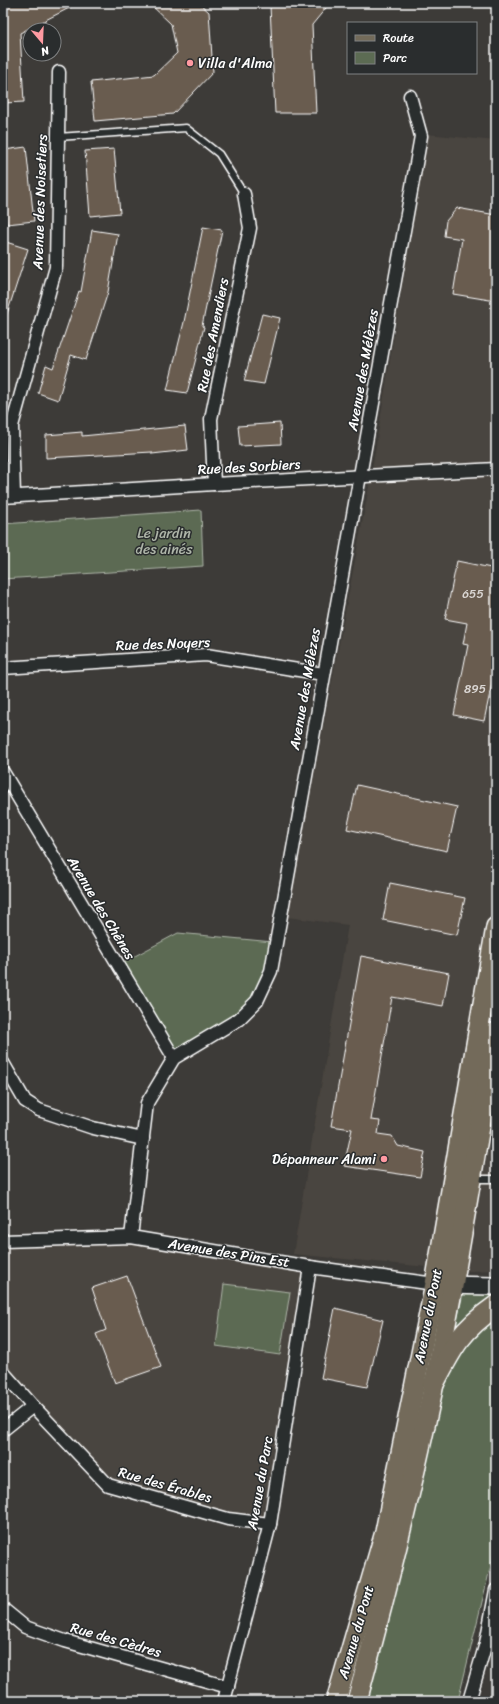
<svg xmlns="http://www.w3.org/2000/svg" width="499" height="1704" font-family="Sriracha,sans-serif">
  <rect width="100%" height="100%" fill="#3d3b38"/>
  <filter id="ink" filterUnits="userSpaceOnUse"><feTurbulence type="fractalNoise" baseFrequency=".025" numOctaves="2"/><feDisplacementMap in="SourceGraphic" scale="8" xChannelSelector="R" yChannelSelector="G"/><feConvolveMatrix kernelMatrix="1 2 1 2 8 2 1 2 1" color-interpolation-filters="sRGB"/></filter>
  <g filter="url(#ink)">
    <g fill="#4a453f">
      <path d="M 427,134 L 496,141 L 496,1270 L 469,1271 L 293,1254 L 348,925 L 287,917 L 370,482 Z"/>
      <path d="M 131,1237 L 310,1267 L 270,1524 L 108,1485 L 3,1372 L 3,1241 Z"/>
    </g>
    <g fill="#5c6b53" stroke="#aeb5a9">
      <path d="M 201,510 L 203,566 L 3,579 L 3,524 Z"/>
      <path d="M 178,933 L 273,942 L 257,1001 L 175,1055 L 118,965 Z"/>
      <path d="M 224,1284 L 290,1292 L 280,1355 L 216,1346 Z"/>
      <path d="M 463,1294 L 490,1294 L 496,1346 L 496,1544 L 458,1701 L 368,1701 Z"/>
    </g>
    <g fill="#695c50" stroke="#fff">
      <path d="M 3,3 L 79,3 L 20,33 L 24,102 L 3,103 Z"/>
      <path d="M 149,3 L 199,3 L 209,12 L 213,72 L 173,114 L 95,121 L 91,82 L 154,75 L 177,53 L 171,24 Z"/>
      <path d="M 273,3 L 330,3 L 312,25 L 316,113 L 275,113 L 270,6 Z"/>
      <path d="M 26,147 L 34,221 L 7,224 L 3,198 L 3,194 L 7,194 L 4,150 Z"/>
      <path d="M 114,149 L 120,213 L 90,216 L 85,151 Z"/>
      <path d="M 457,208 L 496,215 L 496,301 L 453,294 L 462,239 L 444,236 L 446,221 Z"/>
      <path d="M 203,227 L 222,230 L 202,326 L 204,327 L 187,393 L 167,390 L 184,322 Z"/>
      <path d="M 92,230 L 118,234 L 108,292 L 86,360 L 71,355 L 58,400 L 38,393 L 46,365 L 53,368 L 79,291 L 81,292 Z"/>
      <path d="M 6,242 L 28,249 L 5,320 L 3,320 L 3,251 Z"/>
      <path d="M 262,314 L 280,318 L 264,384 L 244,381 Z"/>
      <path d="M 280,423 L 281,444 L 240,446 L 238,426 Z"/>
      <path d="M 185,426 L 188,450 L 152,454 L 152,452 L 46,458 L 46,435 L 82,432 L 82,436 Z"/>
      <path d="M 457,561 L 496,569 L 496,664 L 484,721 L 454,715 L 468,645 L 463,644 L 467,623 L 445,619 Z"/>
      <path d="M 357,785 L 457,807 L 447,851 L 347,829 Z"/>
      <path d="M 390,883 L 465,898 L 457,935 L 383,920 Z"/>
      <path d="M 361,956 L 449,973 L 443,1006 L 392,997 L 371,1120 L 380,1121 L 378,1134 L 392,1136 L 398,1146 L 425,1152 L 420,1177 L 344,1166 L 352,1129 L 331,1126 Z"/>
      <path d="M 127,1276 L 161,1367 L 115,1383 L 96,1334 L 106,1330 L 92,1288 Z"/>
      <path d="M 335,1308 L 383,1320 L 367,1387 L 321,1378 Z"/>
    </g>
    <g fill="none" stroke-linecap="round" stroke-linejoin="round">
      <g stroke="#fff" stroke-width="9">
        <g id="service">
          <path d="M 58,137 L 186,128 L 219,154 L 244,194"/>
          <path d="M 474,1179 L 496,1179"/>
        </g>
      </g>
      <g stroke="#fff" stroke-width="15">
        <g id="minor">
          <path d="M 214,484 L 211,419 L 250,228 L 244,194"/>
          <path d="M 14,496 L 12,426 L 56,267 L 59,72"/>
          <path d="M 3,497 L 214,484 L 496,469"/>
          <path d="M 3,668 L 206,655 L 323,674"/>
          <path d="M 3,772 L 174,1058"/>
          <path d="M 3,1063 L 25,1101 L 39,1110 L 93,1128 L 143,1139"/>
          <path d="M 131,1237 L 147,1103 L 174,1058 L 239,1019 L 257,1001 L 271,971 L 421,136 L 410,96"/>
          <path d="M 3,1241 L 131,1237 L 310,1267 L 435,1284"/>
          <path d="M 3,1372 L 33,1406 L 108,1485 L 228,1519 L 270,1524"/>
          <path d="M 3,1430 L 33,1406"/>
          <path d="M 3,1609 L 25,1627 L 65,1641 L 228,1687"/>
          <path d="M 224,1701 L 270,1524 L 310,1267"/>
          <path d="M 469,1701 L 486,1643 L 496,1590"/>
        </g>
      </g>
      <g stroke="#fff" stroke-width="20">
        <path id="secondary" d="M 440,1285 L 496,1286"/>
      </g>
      <g stroke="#fff" stroke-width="22">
        <g id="primary">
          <path d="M 336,1701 L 385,1532 L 435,1284 L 496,927"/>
          <path d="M 357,1701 C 394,1564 428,1426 453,1286 C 468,1201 481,1116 496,1032"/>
        </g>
      </g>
      <g stroke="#fff" stroke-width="23">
        <path id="trunk" d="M 433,1385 C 452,1348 460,1331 496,1306"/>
      </g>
      <use href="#service" stroke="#2a2d2e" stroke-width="6"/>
      <use href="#minor" stroke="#2a2d2e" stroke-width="12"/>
      <use href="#secondary" stroke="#2a2d2e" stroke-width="17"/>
      <use href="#primary" stroke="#736b5a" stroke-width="19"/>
      <use href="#trunk" stroke="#736b5a" stroke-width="20"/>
    </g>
  </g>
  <g fill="#ff9aa2" stroke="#2a2d2e" stroke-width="1.5">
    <circle cx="190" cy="63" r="4"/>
    <circle cx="384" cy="1159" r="4"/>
  </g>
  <g text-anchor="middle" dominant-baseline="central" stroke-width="3" stroke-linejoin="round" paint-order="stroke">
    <g font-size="12" fill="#dad6d3">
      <text x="473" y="594">655</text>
      <text x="475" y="689">895</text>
    </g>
    <g font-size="14" fill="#fff" stroke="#2a2d2e" text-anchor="start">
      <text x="198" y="63">Villa d'Alma</text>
      <text x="376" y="1159" text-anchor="end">Dépanneur Alami</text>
    </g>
    <g font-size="14" fill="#fff" stroke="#2a2d2e">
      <text transform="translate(40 202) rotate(-88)">Avenue des Noisetiers</text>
      <text transform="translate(213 335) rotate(-79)">Rue des Amendiers</text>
      <text transform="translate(363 370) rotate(-80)">Avenue des Mélèzes</text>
      <text transform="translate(249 467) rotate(-3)">Rue des Sorbiers</text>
      <text transform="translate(163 644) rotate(-2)">Rue des Noyers</text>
      <text transform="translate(305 689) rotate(-80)">Avenue des Mélèzes</text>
      <text transform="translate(101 908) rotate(59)">Avenue des Chênes</text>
      <text transform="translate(229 1253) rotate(9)">Avenue des Pins Est</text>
      <text transform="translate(428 1316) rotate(-79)">Avenue du Pont</text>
      <text transform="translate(260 1483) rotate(-80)">Avenue du Parc</text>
      <text transform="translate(165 1485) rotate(16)">Rue des Érables</text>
      <text transform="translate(356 1632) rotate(-74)">Avenue du Pont</text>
      <text transform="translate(116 1640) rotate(16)">Rue des Cèdres</text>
    </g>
    <g font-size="14" fill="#aeb5a9" stroke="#2a2d2e">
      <text x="164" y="533">Le jardin<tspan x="164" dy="16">des ainés</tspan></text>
    </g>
  </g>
  <rect width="499" height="1704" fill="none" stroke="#2a2d2e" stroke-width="16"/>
  <rect x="8" y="8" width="483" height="1688" fill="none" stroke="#fff" stroke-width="1.5" filter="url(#ink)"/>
  <rect x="347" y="22" width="130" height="52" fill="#2a2d2e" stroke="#7f8182"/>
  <rect x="355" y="35" width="20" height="6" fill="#736b5a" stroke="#7f8182"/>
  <text x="383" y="42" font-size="12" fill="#ffffff">Route</text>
  <rect x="355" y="52" width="20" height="12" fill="#5c6b53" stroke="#7f8182"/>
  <text x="383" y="62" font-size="12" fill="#ffffff">Parc</text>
  <g transform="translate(42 42) rotate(161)"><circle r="19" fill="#2a2d2e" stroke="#7f8182"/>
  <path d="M0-3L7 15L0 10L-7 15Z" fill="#ff9aa2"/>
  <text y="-6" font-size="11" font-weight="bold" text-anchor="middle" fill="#ffffff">N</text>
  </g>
</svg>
